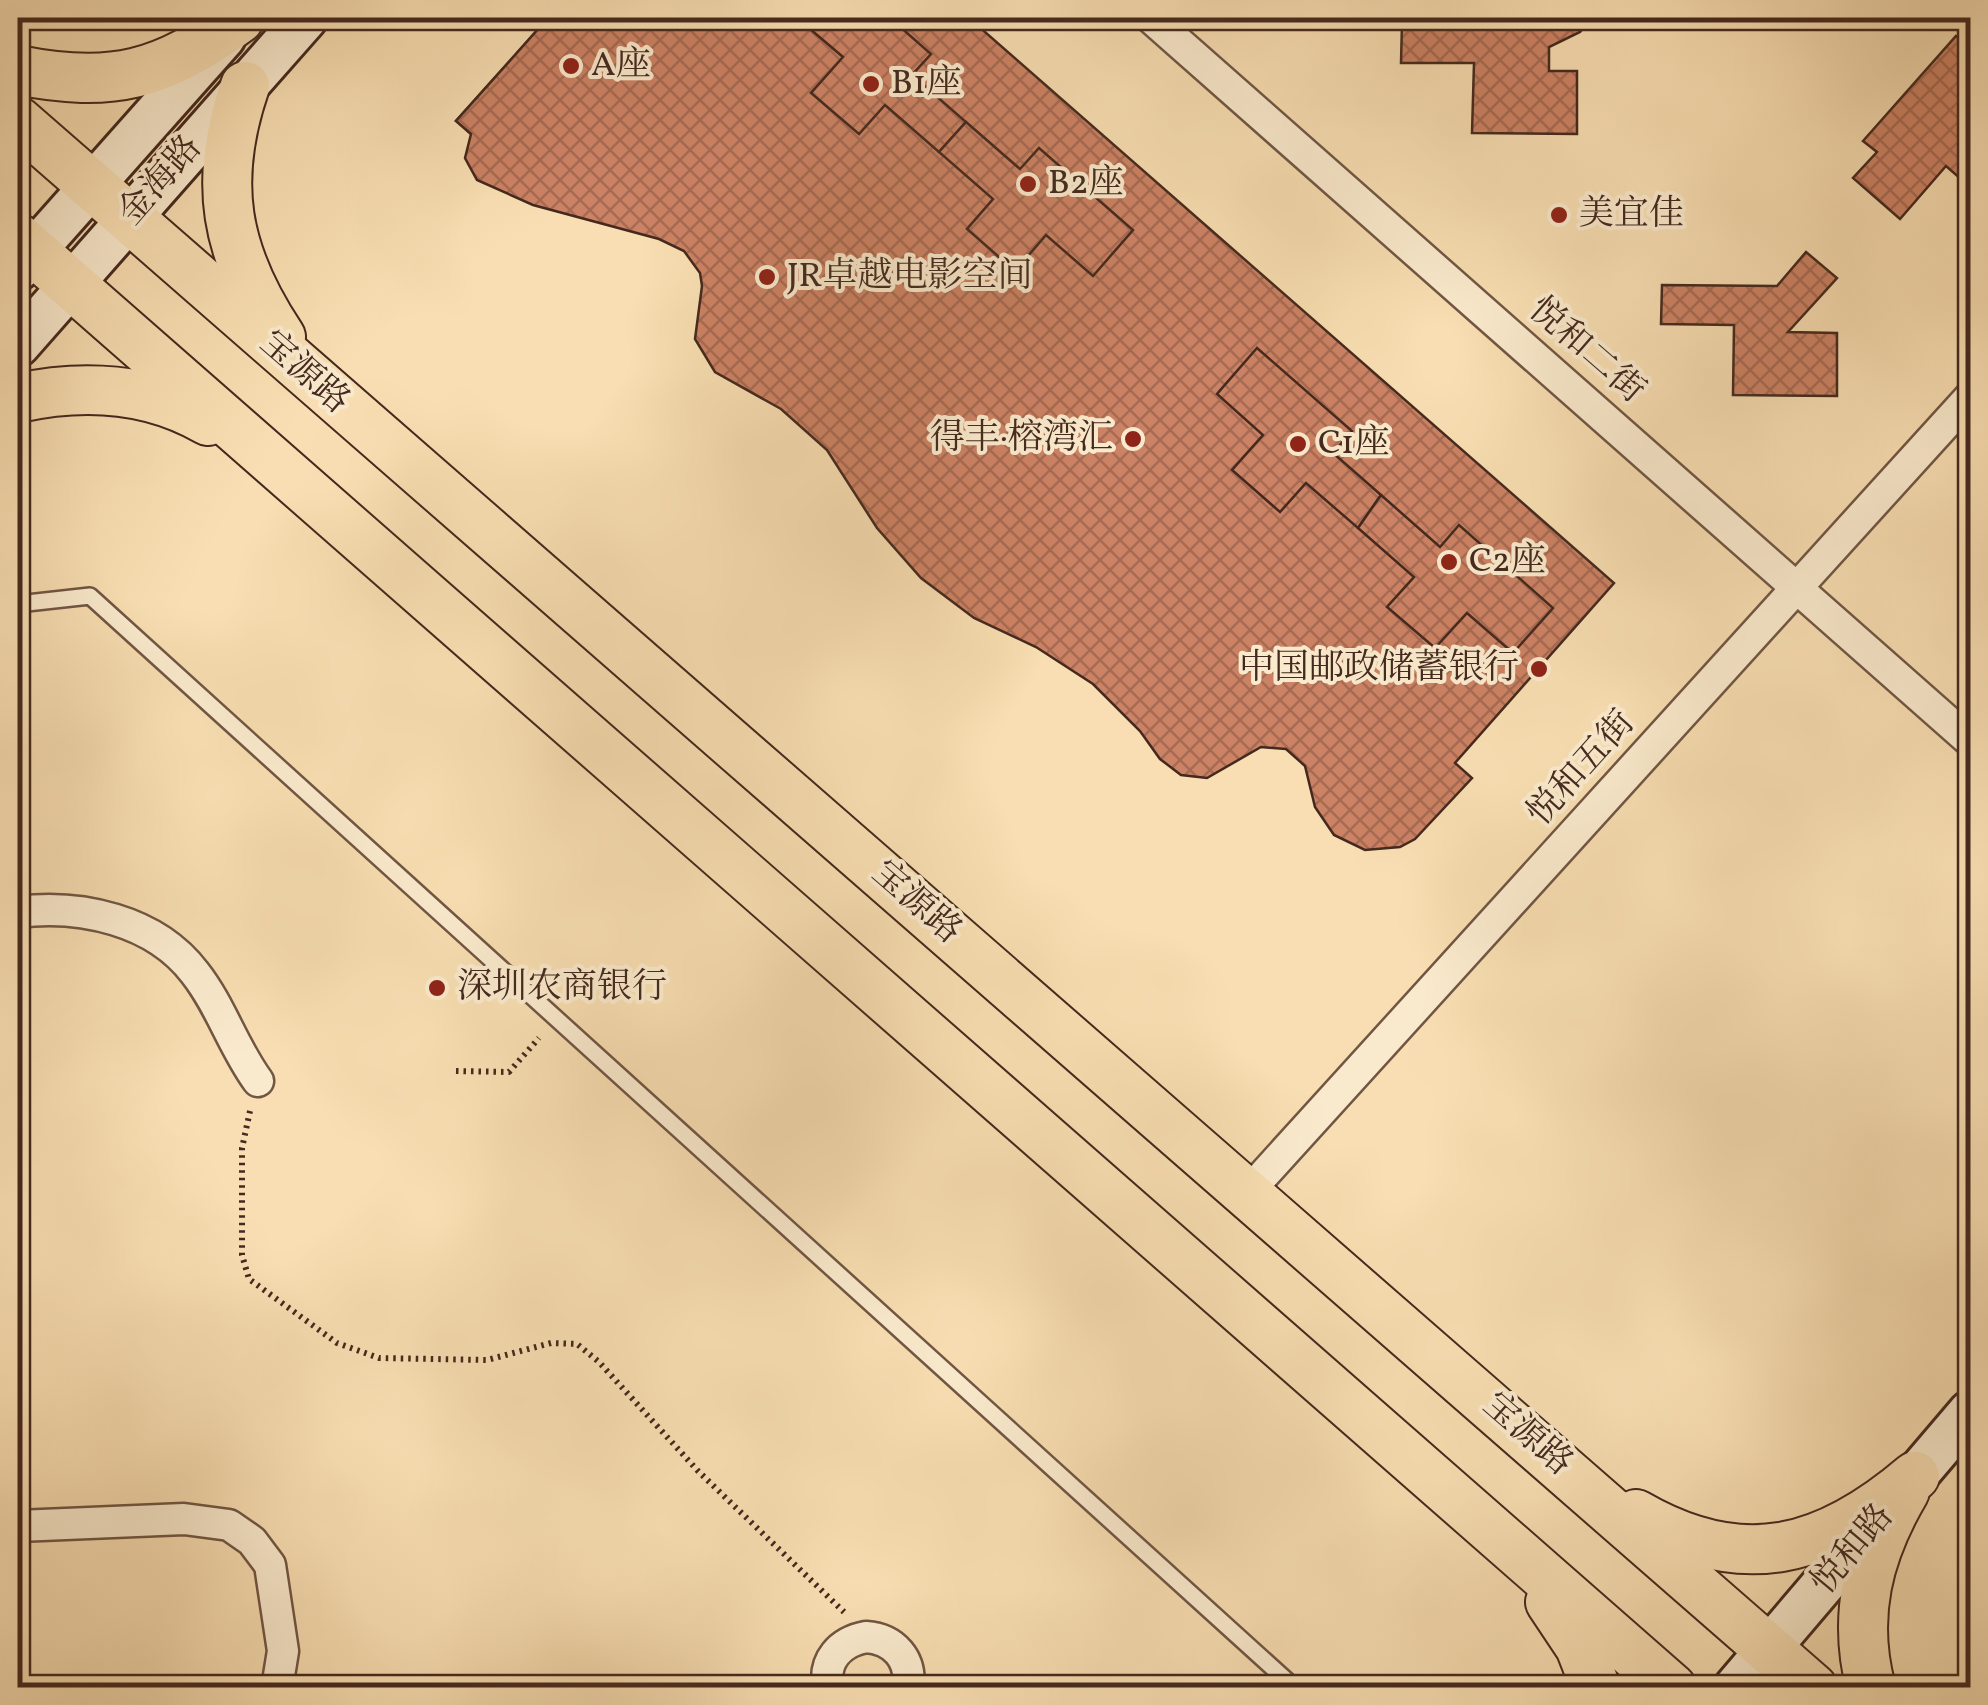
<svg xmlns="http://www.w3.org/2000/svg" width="1988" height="1705" font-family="Vollkorn,'Noto Serif SC',serif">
  <defs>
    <pattern id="building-cross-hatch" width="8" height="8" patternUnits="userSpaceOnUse" patternTransform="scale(2.5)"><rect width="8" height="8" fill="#cc8264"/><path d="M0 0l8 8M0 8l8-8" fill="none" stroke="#a76a52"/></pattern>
  </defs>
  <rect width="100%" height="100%" fill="#f8deb2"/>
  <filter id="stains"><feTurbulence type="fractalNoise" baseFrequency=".002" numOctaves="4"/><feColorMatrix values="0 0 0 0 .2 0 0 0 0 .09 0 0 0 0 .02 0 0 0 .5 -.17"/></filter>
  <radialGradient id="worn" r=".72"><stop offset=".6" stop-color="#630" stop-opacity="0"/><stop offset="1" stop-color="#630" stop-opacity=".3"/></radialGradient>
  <g fill="url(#building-cross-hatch)" stroke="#44291e" stroke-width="2.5">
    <path d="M 548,18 L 629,18 L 608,41 L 664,90 L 620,141 L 563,92 L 502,161 L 456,121 Z"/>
    <path d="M 548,18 L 969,18 L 1614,583 L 1455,763 L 1472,778 L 1415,839 L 1400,847 L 1365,850 L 1334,835 L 1315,807 L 1305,766 L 1286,749 L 1261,747 L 1207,778 L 1181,775 L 1160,759 L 1140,731 L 1093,684 L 1036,647 L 974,618 L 921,578 L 877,528 L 827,450 L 781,409 L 715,372 L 695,339 L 702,286 L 700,273 L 684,251 L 659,239 L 533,205 L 477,180 L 465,158 L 471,134 L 456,121 Z"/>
    <path d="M 797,18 L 890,18 L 931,54 L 912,75 L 966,122 L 939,152 L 885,105 L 859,134 L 811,93 L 843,57 Z"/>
    <path d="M 1516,18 L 1592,18 L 1580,32 L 1549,47 L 1549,71 L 1577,71 L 1577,134 L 1472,133 L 1474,63 L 1401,63 L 1402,23 L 1516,24 Z"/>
    <path d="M 1956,36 L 1970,45 L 1970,187 L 1946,166 L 1900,219 L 1853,178 L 1877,152 L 1863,141 Z"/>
    <path d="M 966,122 L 1020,169 L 1039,148 L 1133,230 L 1093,276 L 1046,235 L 1015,271 L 967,229 L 993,199 L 939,152 Z"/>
    <path d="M 1806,252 L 1837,278 L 1788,332 L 1837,333 L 1837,396 L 1733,395 L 1734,325 L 1661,324 L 1662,285 L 1777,286 Z"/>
    <path d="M 1257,348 L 1352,431 L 1333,453 L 1381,495 L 1358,528 L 1306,483 L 1280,512 L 1232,470 L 1263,435 L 1217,394 Z"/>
    <path d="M 1381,495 L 1440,547 L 1459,525 L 1553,608 L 1513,653 L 1467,613 L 1435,648 L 1387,607 L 1414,577 L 1358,528 Z"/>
  </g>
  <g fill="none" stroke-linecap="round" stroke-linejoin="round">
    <g stroke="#715643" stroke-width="20">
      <path id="lane" d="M 18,604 L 90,596 L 1295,1688"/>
    </g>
    <g stroke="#715643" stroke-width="35">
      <g id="street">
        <path d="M 1151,18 L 1970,741"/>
        <path d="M 18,912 C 80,904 155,920 195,973 C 221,1006 233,1047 258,1081"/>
        <path d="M 1249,1191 L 1970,397"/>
        <path d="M 18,1526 L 184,1519 L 229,1525 L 252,1541 L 270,1565 L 283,1651 L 277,1688"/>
        <path d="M 828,1688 C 823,1660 840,1642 866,1637 C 894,1639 912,1659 908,1688"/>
      </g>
    </g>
    <g stroke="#44291e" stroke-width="48">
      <g id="secondary">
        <path d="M 18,269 L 224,37"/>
        <path d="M 18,345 L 306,18"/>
        <path d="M 1735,1688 L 1970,1412"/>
      </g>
    </g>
    <g stroke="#44291e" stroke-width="52">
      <g id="primary">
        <path d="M 18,70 C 112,89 163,75 239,19"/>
        <path d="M 245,86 C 212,182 225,253 281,337"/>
        <path d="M 18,121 L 1813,1688"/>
        <path d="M 18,238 L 1672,1688"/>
        <path d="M 18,398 C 82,384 149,387 208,421"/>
        <path d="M 1636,1514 C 1743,1576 1826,1552 1915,1476"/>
        <path d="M 1550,1602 L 1580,1647 L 1596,1688"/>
        <path d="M 1871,1688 C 1852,1616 1868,1554 1905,1491"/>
      </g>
    </g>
    <g stroke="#44291e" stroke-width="6" stroke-dasharray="2.5 5" stroke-linecap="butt">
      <path d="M 456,1071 L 509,1072 L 539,1038"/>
      <path d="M 250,1111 L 242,1148 L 242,1255 L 249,1279 L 337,1343 L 379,1358 L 487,1360 L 551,1343 L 577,1344 L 599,1362 L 698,1471 L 844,1612"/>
    </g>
    <use href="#lane" stroke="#faeacd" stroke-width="15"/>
    <use href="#street" stroke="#faeacd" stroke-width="30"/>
    <use href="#secondary" stroke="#faeacd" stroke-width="42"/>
    <use href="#primary" stroke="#f8deb2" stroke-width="48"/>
  </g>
  <g fill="#8f2418" stroke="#faeacd" stroke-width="4">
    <circle cx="571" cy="66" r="10"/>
    <circle cx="871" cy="84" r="10"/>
    <circle cx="1028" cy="184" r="10"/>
    <circle cx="1559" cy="215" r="10"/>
    <circle cx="767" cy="277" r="10"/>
    <circle cx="1133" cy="439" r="10"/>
    <circle cx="1298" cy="444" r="10"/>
    <circle cx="1449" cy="562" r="10"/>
    <circle cx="1539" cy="669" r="10"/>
    <circle cx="437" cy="988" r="10"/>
  </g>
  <g text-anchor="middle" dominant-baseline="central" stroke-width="8" stroke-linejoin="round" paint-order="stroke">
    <g font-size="35" fill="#44291e" stroke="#faeacd" text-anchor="start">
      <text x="591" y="66">A座</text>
      <text x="891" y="84">B1座</text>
      <text x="1048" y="184">B2座</text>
      <text x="1579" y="215">美宜佳</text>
      <text x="787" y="277">JR卓越电影空间</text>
      <text x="1113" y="439" text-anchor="end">得丰·榕湾汇</text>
      <text x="1318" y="444">C1座</text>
      <text x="1469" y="562">C2座</text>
      <text x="1519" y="669" text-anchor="end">中国邮政储蓄银行</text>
      <text x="457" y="988">深圳农商银行</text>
    </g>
    <g font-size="35" fill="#44291e" stroke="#faeacd">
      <text transform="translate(161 181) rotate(-49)">金海路</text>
      <text transform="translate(1586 351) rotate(41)">悦和二街</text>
      <text transform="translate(304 373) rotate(41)">宝源路</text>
      <text transform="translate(1582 769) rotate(-48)">悦和五街</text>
      <text transform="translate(916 903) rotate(41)">宝源路</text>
      <text transform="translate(1527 1435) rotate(41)">宝源路</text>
      <text transform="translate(1853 1550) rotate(-50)">悦和路</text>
    </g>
  </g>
  <rect width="1988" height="1705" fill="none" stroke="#f8deb2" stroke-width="60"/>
  <rect x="20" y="20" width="1948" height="1665" fill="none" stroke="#44291e" stroke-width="5"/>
  <rect x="30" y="30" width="1928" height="1645" fill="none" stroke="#44291e" stroke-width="2.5"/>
  <rect width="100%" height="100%" filter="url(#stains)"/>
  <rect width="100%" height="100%" fill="url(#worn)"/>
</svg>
